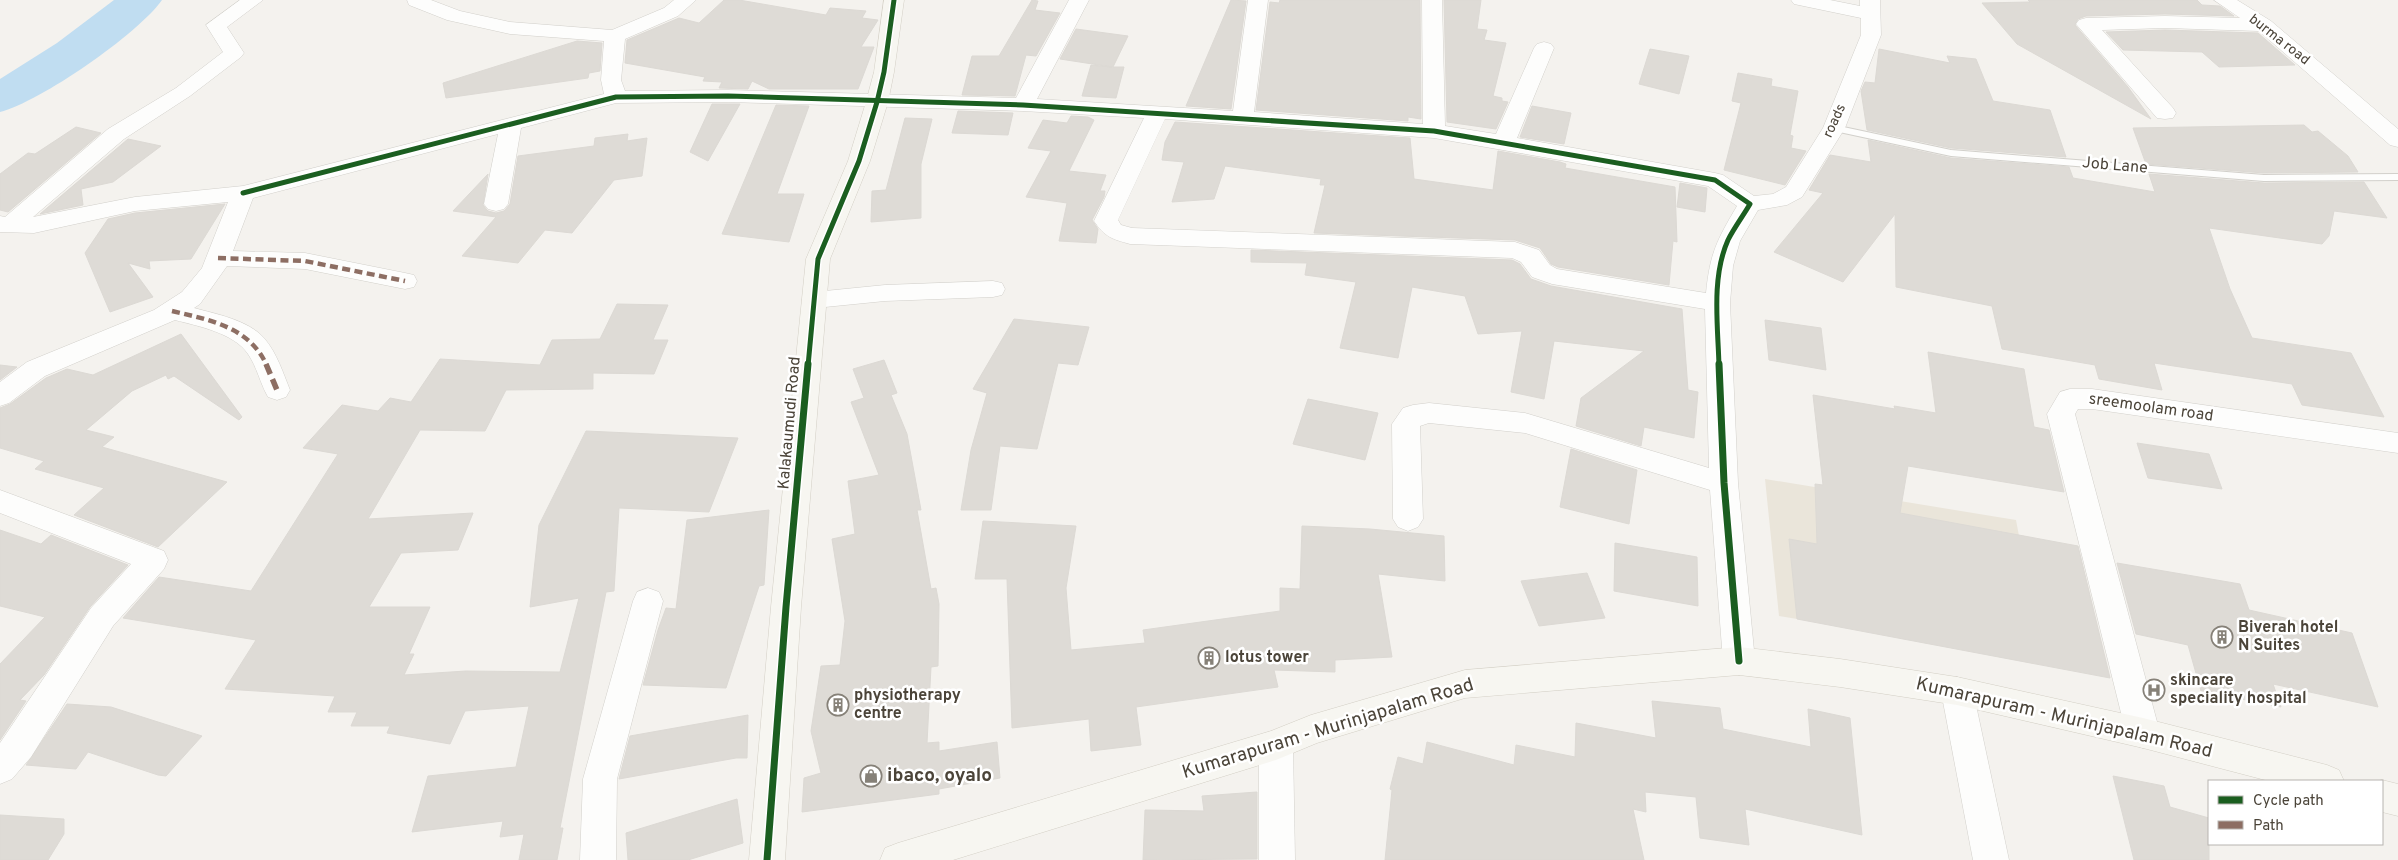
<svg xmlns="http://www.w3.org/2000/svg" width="2398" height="860" font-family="Overpass,sans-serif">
  <rect width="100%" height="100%" fill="#f4f2ee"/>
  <path fill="#eae5da" d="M 1765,479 L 2016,520 L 2042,659 L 1779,616 Z"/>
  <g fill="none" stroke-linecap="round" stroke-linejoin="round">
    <path fill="#c0ddf1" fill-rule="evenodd" d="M 114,0 L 162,0 C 138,34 40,102 0,112 L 0,79 L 57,43 Z"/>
  </g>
  <g fill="#dedbd6" stroke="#dcd9d4">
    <path d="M 724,0 L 739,0 L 826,15 L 830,8 L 866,11 L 862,18 L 878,20 L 861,47 L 874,47 L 858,89 L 769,89 L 752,81 L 748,89 L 719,88 L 722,82 L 703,81 L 705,77 L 625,63 L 627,40 L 679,18 L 699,23 Z"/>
    <path d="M 1032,0 L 1038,1 L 1035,10 L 1060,13 L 1036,56 L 1026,55 L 1015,96 L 962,95 L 972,56 L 999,56 Z"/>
    <path d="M 1231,0 L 1246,1 L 1231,109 L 1186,106 Z"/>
    <path d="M 1280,0 L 1420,0 L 1421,119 L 1408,117 L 1408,121 L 1256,110 L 1270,2 L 1279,3 Z"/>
    <path d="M 1444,0 L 1481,0 L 1477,29 L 1487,30 L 1484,40 L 1506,43 L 1493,96 L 1502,98 L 1502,101 L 1508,102 L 1496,129 L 1447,122 Z"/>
    <path d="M 2028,0 L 2197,0 L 2202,5 L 2220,6 L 2234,16 L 2165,14 L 2086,16 L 2078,19 L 2075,25 L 2128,87 L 2151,119 L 2017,44 L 1982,3 L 2030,2 Z"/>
    <path d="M 1076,29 L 1128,36 L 1113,67 L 1124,67 L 1116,98 L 1082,96 L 1091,65 L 1112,67 L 1060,59 Z"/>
    <path d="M 2165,30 L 2258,33 L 2295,65 L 2219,67 L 2202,52 L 2123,50 L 2106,32 Z"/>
    <path d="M 577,41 L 602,43 L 600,71 L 589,73 L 588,78 L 446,98 L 443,83 Z"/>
    <path d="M 1650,49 L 1689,56 L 1679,94 L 1639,84 Z"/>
    <path d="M 1879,49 L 1950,63 L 1947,56 L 1976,59 L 1993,101 L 2050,110 L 2066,157 L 1951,148 L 1867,130 L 1861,91 L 1865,82 L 1875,83 Z"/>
    <path d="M 1738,73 L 1772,79 L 1771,86 L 1798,91 L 1790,135 L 1793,136 L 1791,148 L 1806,151 L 1785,185 L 1724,170 L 1741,103 L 1732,101 Z"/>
    <path d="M 712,104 L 740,104 L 708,161 L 690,152 Z"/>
    <path d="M 776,105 L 809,106 L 777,194 L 804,194 L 789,242 L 722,234 Z"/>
    <path d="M 1532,106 L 1571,113 L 1564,144 L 1520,137 Z"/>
    <path d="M 958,111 L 1013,113 L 1008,135 L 952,133 Z"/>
    <path d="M 1071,116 L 1088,117 L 1094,120 L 1069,171 L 1106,175 L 1100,191 L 1105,191 L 1104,197 L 1092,220 L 1098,229 L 1096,243 L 1059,241 L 1067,203 L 1026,197 L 1051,151 L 1028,148 L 1043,120 L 1067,123 Z"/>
    <path d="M 905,118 L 932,119 L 921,164 L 921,218 L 871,222 L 872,191 L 886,190 Z"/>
    <path d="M 1175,122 L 1410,138 L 1414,179 L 1493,190 L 1498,151 L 1560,162 L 1566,164 L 1565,168 L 1675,187 L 1677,242 L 1673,241 L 1669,285 L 1558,267 L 1551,264 L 1540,248 L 1515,240 L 1314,233 L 1325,185 L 1320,185 L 1321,179 L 1225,166 L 1214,199 L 1172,202 L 1184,162 L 1162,160 L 1165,142 Z"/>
    <path d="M 2304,125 L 2312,132 L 2318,131 L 2348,156 L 2358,172 L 2264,173 L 2146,164 L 2133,128 Z"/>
    <path d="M 76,127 L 101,133 L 8,212 L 0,210 L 0,174 L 28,153 L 35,154 Z"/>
    <path d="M 628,134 L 627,141 L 647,138 L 642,176 L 614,180 L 572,233 L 545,230 L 518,263 L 462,256 L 496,217 L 453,211 L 488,174 L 483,205 L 488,211 L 496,213 L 504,211 L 510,204 L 518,156 L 594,146 L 595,138 Z"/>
    <path d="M 128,139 L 161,146 L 113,182 L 81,189 L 83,205 L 40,214 Z"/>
    <path d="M 1868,140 L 1951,158 L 2069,167 L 2073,178 L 2155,192 L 2149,174 L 2264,183 L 2364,182 L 2387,218 L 2334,211 L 2329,236 L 2322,244 L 2209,228 L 2230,289 L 2252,338 L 2351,353 L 2384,417 L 2302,405 L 2292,384 L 2154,363 L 2162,390 L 2099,379 L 2095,365 L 2002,349 L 1992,306 L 1896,287 L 1895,214 L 1843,282 L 1774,252 L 1823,193 L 1809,190 L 1830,155 L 1871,162 Z"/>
    <path d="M 1680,183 L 1707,188 L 1705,212 L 1677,207 Z"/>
    <path d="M 225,204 L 191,259 L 149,261 L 150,269 L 128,263 L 153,297 L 110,312 L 85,253 L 108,219 L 135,213 Z"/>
    <path d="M 1251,250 L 1512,260 L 1520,264 L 1531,279 L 1551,286 L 1682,309 L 1688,390 L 1698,392 L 1694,438 L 1644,427 L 1641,446 L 1576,426 L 1581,398 L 1644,351 L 1554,341 L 1544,399 L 1511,392 L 1522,331 L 1478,334 L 1465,296 L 1412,287 L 1398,358 L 1340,348 L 1356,282 L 1305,275 L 1307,263 L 1251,262 Z"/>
    <path d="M 617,304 L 668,305 L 653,340 L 668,340 L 654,374 L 593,373 L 593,389 L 506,390 L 485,431 L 420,430 L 368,519 L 473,513 L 458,550 L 401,553 L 369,607 L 430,607 L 409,654 L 414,654 L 404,675 L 466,671 L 560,672 L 579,598 L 530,607 L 539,525 L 586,431 L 738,438 L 709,512 L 619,508 L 614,591 L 606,592 L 560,828 L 563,828 L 557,860 L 519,860 L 524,834 L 500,837 L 503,821 L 412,832 L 428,776 L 516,767 L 529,706 L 465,711 L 450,744 L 387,733 L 390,726 L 351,726 L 357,712 L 328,712 L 335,696 L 225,689 L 256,640 L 123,618 L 159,577 L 251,591 L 338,454 L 303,448 L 342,405 L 378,411 L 390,398 L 411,402 L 440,359 L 540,365 L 552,340 L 600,339 Z"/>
    <path d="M 1014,319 L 1089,327 L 1078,365 L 1058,363 L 1037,449 L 1000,446 L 991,510 L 961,510 L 971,450 L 987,393 L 973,389 Z"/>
    <path d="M 1765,320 L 1821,328 L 1826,370 L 1769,360 Z"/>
    <path d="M 181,334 L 242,417 L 239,420 L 174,376 L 168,379 L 166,375 L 132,391 L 86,430 L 114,437 L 102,447 L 227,482 L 158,547 L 74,515 L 104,488 L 35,469 L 44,461 L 0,448 L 0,408 L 10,404 L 46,378 L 67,369 L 93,375 Z"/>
    <path d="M 1928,352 L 2024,369 L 2034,427 L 2049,430 L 2064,492 L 1908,466 L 1900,513 L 2078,546 L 2110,678 L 1797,619 L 1789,539 L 1817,544 L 1815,484 L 1823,485 L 1813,395 L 1895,409 L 1894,406 L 1936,413 Z"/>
    <path d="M 884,360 L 897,393 L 891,395 L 907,434 L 921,510 L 917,510 L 931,589 L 936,588 L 939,604 L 938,666 L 931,667 L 927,743 L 939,742 L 939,751 L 997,742 L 1000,778 L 939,789 L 939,794 L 802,812 L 804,778 L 821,773 L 811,731 L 821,666 L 840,665 L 845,621 L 832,539 L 855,534 L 848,481 L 879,475 L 851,402 L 864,398 L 853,369 Z"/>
    <path d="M 0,365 L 17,367 L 0,380 Z"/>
    <path d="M 1308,399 L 1378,413 L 1365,460 L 1293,444 Z"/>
    <path d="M 2137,443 L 2209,454 L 2222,489 L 2148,478 Z"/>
    <path d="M 1571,449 L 1637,470 L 1629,524 L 1560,507 Z"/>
    <path d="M 769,510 L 764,585 L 759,586 L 726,688 L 643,685 L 658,630 L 666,608 L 676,609 L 687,520 Z"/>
    <path d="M 983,521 L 1076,526 L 1066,588 L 1071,650 L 1145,643 L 1143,630 L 1280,611 L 1280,588 L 1300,589 L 1302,526 L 1370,529 L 1444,536 L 1445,581 L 1378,574 L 1392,657 L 1335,660 L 1335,672 L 1274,670 L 1278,687 L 1136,707 L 1141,745 L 1091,751 L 1089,719 L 1012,728 L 1007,579 L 975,579 Z"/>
    <path d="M 0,530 L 41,544 L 51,535 L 128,565 L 90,607 L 44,675 L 20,700 L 26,701 L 0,740 L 0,664 L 45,617 L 0,606 Z"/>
    <path d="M 1615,543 L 1697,557 L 1698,606 L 1614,591 Z"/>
    <path d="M 2117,563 L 2240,584 L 2249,610 L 2352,633 L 2378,707 L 2273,684 L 2281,707 L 2201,691 L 2188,645 L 2136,634 Z"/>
    <path d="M 1587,573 L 1605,618 L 1539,626 L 1521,581 Z"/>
    <path d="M 1652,701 L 1720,708 L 1723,729 L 1811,747 L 1808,709 L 1850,718 L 1862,835 L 1745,809 L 1749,845 L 1700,838 L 1696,797 L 1645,792 L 1646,812 L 1633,809 L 1644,860 L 1385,860 L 1392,790 L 1390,789 L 1398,757 L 1423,764 L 1427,742 L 1514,765 L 1516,745 L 1575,757 L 1576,723 L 1656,738 Z"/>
    <path d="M 67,704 L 111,707 L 202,736 L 166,776 L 158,775 L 88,752 L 76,769 L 26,765 Z"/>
    <path d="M 748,715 L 747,758 L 736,758 L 619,779 L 630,736 Z"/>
    <path d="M 2113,776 L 2164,786 L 2170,807 L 2209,818 L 2209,860 L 2134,860 Z"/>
    <path d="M 1257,792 L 1257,859 L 1143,860 L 1145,810 L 1204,811 L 1202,796 Z"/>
    <path d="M 737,799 L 743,843 L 688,860 L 628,860 L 626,833 Z"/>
    <path d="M 0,815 L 64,819 L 64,834 L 48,860 L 0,860 Z"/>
  </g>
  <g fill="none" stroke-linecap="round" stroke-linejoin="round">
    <g stroke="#d2d0cb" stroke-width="2">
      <path id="lane" d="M 1834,125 L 1951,150 L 2264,175 L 2398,174 L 2398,180 L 2264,181 L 1951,156 L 1830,130 L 1829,128 Z"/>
    </g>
    <g stroke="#d2d0cb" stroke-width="1">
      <g id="street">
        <path d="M 240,0 L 263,0 L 227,27 L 244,53 L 241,57 L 190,96 L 124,139 L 33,217 L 135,197 L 243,186 L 604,94 L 601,80 L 604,41 L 510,34 L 447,20 L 409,5 L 407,0 L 431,0 L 460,11 L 510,22 L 612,30 L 664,8 L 674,0 L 696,0 L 678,16 L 625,39 L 621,80 L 625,91 L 728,90 L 1016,98 L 1069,0 L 1089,0 L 1037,99 L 1233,111 L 1248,0 L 1268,0 L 1254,112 L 1423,124 L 1422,0 L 1442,0 L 1445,126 L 1496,134 L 1534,48 L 1537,44 L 1544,42 L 1551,44 L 1554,48 L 1517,138 L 1715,173 L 1723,175 L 1754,196 L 1773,194 L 1786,187 L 1823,128 L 1861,35 L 1861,18 L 1794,4 L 1791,0 L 1830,0 L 1860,6 L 1860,0 L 1880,0 L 1881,35 L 1845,128 L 1802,197 L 1787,205 L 1758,210 L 1740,241 L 1733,266 L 1730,303 L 1738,483 L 1755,661 L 1750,671 L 1739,675 L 1728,671 L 1723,661 L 1710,490 L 1525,433 L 1429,423 L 1420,426 L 1423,519 L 1418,527 L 1408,531 L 1398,527 L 1393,519 L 1392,424 L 1403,408 L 1413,405 L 1429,403 L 1525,413 L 1709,468 L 1705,309 L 1552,284 L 1532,277 L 1521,262 L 1512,258 L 1130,244 C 1112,239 1105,237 1094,221 L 1144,118 L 1023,111 L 728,102 L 616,103 L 521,128 L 508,204 L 504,209 L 496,211 L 488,209 L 484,204 L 498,134 L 253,198 L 233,251 L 305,253 L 405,273 L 414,275 L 417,281 L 414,287 L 405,289 L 305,269 L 227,266 L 200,304 L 194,308 C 216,314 248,320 264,338 C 277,353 283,373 290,390 L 286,397 L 277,400 L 268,397 C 260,383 257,367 248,354 C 234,333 198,326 175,320 L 45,376 L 9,403 L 0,406 L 0,382 L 27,362 L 154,310 L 182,292 L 202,268 L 228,202 L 135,211 L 34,233 L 0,232 L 0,216 L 5,217 L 108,129 L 176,88 L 223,52 L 206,25 ZM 1165,119 L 1434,138 L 1708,186 L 1737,206 C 1717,240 1710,253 1706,293 L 1557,269 L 1550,265 L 1539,250 L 1515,242 L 1132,228 L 1121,225 L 1118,220 Z"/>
        <path d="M 2214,0 L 2237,0 L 2271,21 L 2398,129 L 2398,147 L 2390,145 L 2259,31 L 2165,28 L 2102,30 L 2173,108 L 2176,113 L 2173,118 L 2165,119 L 2157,118 L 2076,24 L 2079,20 L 2086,18 L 2165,16 L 2240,18 Z"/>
        <path d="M 993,281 L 1002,283 L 1005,289 L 1002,295 L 993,297 L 885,301 L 815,308 L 806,306 L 802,300 L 806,294 L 815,292 L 885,285 Z"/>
        <path d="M 2070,389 L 2092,389 L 2398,433 L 2398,453 L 2092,409 L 2078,409 L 2075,414 L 2160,733 L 2155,744 L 2143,748 L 2131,744 L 2126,733 L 2047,414 L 2060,392 Z"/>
        <path d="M 0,490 L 164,551 L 168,560 L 164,569 L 113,626 L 31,757 L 12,779 L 0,784 L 0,743 L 91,608 L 131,564 L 0,513 Z"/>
        <path d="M 648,588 L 659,592 L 663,601 L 617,779 L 616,860 L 580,860 L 583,779 L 633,601 L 637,592 Z"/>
        <path d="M 1957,677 L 1968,681 L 1973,691 L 2009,860 L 1973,860 L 1941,691 L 1946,681 Z"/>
        <path d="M 1276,730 L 1288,734 L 1293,745 L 1295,860 L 1259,860 L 1259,745 L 1264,734 Z"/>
      </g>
    </g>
    <g stroke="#d3cfc5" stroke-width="1">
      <g id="secondary">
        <path d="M 884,0 L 904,0 L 894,72 L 888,102 L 870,161 L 830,259 L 801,607 L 785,860 L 749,860 L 771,607 L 806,259 L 848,161 L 866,102 L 874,72 Z"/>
        <path d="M 1739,647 L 1840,659 L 1957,677 L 2143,718 L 2327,765 L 2339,770 L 2344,781 L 2269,781 L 2143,748 L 1957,705 L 1840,687 L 1739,675 L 1465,698 L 1317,743 L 1276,760 L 953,860 L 880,860 L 885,848 L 898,843 L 1271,731 L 1311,715 L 1465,670 Z"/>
        <path d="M 2382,780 L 2398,784 L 2398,816 L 2382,812 L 2382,781 L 2379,781 Z"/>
      </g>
    </g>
    <use href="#lane" fill="#fdfdfc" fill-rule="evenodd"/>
    <use href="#street" fill="#fdfdfc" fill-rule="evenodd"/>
    <use href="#secondary" fill="#f7f6f1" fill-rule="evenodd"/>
    <g stroke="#8d6e63" stroke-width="4.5" stroke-dasharray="8 4.5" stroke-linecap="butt">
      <path d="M 218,258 L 305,261 L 405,281"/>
      <path d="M 172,311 C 210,320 250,327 267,366"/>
    </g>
    <path stroke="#8d6e63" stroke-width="5.5" stroke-dasharray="11 5.5" stroke-linecap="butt" d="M 266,364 L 277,390"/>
    <g stroke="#fff" stroke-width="8">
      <g id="cycleway-far1">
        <path d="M 243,193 L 616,97 L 728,96 L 1023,105 L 1434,131 L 1715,180 L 1750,204 C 1743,216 1734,228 1728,240 C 1711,278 1718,326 1719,366"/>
        <path d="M 808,366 L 818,259 L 859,161 L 877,102 L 884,72 L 894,0"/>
      </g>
    </g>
    <g stroke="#fff" stroke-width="10">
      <g id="cycleway">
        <path d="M 1719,364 L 1724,483 L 1739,661"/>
        <path d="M 767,860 L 786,607 L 808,364"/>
      </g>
    </g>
    <use href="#cycleway-far1" stroke="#1b5e20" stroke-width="5"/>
    <use href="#cycleway" stroke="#1b5e20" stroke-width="7"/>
  </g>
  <defs>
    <g id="building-ring" transform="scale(1.125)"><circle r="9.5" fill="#fff" stroke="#868178" stroke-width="1.5"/><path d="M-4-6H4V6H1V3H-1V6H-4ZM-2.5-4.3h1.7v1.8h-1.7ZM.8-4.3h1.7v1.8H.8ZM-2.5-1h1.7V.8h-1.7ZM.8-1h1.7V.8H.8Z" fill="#868178"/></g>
    <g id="hospital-ring" transform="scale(1.125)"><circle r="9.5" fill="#fff" stroke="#868178" stroke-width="1.5"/><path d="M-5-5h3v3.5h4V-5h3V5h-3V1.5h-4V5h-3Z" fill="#868178"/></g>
    <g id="shop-ring" transform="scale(1.125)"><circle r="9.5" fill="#fff" stroke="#868178" stroke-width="1.5"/><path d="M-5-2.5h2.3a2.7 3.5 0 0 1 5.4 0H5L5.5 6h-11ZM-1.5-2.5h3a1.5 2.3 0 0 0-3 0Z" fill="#868178"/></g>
  </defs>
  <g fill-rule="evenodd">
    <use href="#building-ring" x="2222" y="637"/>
    <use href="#building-ring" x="1209" y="658"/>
    <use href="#hospital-ring" x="2154" y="690"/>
    <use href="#building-ring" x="838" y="705"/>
    <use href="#shop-ring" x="871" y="776"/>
  </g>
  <g text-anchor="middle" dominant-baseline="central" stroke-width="5" stroke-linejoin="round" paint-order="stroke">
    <g font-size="14" fill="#4b4439" stroke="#fff">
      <text transform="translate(2279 40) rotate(38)">burma road</text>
      <text transform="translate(1835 121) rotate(-65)">roads</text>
    </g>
    <g font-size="16" fill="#4b4439" stroke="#fff">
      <text transform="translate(2115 166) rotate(5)">Job Lane</text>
      <text transform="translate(2151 408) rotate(8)">sreemoolam road</text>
      <text transform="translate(790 423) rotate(-85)">Kalakaumudi Road</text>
    </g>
    <g font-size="16" font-weight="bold" fill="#4b4439" stroke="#fff" text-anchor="start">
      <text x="2238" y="628">Biverah hotel<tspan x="2238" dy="18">N Suites</tspan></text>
      <text x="1225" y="658">lotus tower</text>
      <text x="2170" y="681">skincare<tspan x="2170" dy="18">speciality hospital</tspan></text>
      <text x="854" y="696">physiotherapy<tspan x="854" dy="18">centre</tspan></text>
    </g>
    <g font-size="19" fill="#4b4439" stroke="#fff">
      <text transform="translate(2064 718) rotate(13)">Kumarapuram - Murinjapalam Road</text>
      <text transform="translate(1328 729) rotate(-17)">Kumarapuram - Murinjapalam Road</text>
    </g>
    <g font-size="19" font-weight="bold" fill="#4b4439" stroke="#fff" text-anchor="start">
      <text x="887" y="776">ibaco, oyalo</text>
    </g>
  </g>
  <rect x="2208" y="780" width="175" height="65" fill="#ffffff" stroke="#b7b4b0"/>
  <rect x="2218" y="796" width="25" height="8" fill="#1b5e20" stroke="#b7b4b0"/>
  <text x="2253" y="805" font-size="15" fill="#4b4439">Cycle path</text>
  <rect x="2218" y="821" width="25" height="8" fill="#8d6e63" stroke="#b7b4b0"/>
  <text x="2253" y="830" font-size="15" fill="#4b4439">Path</text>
</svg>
